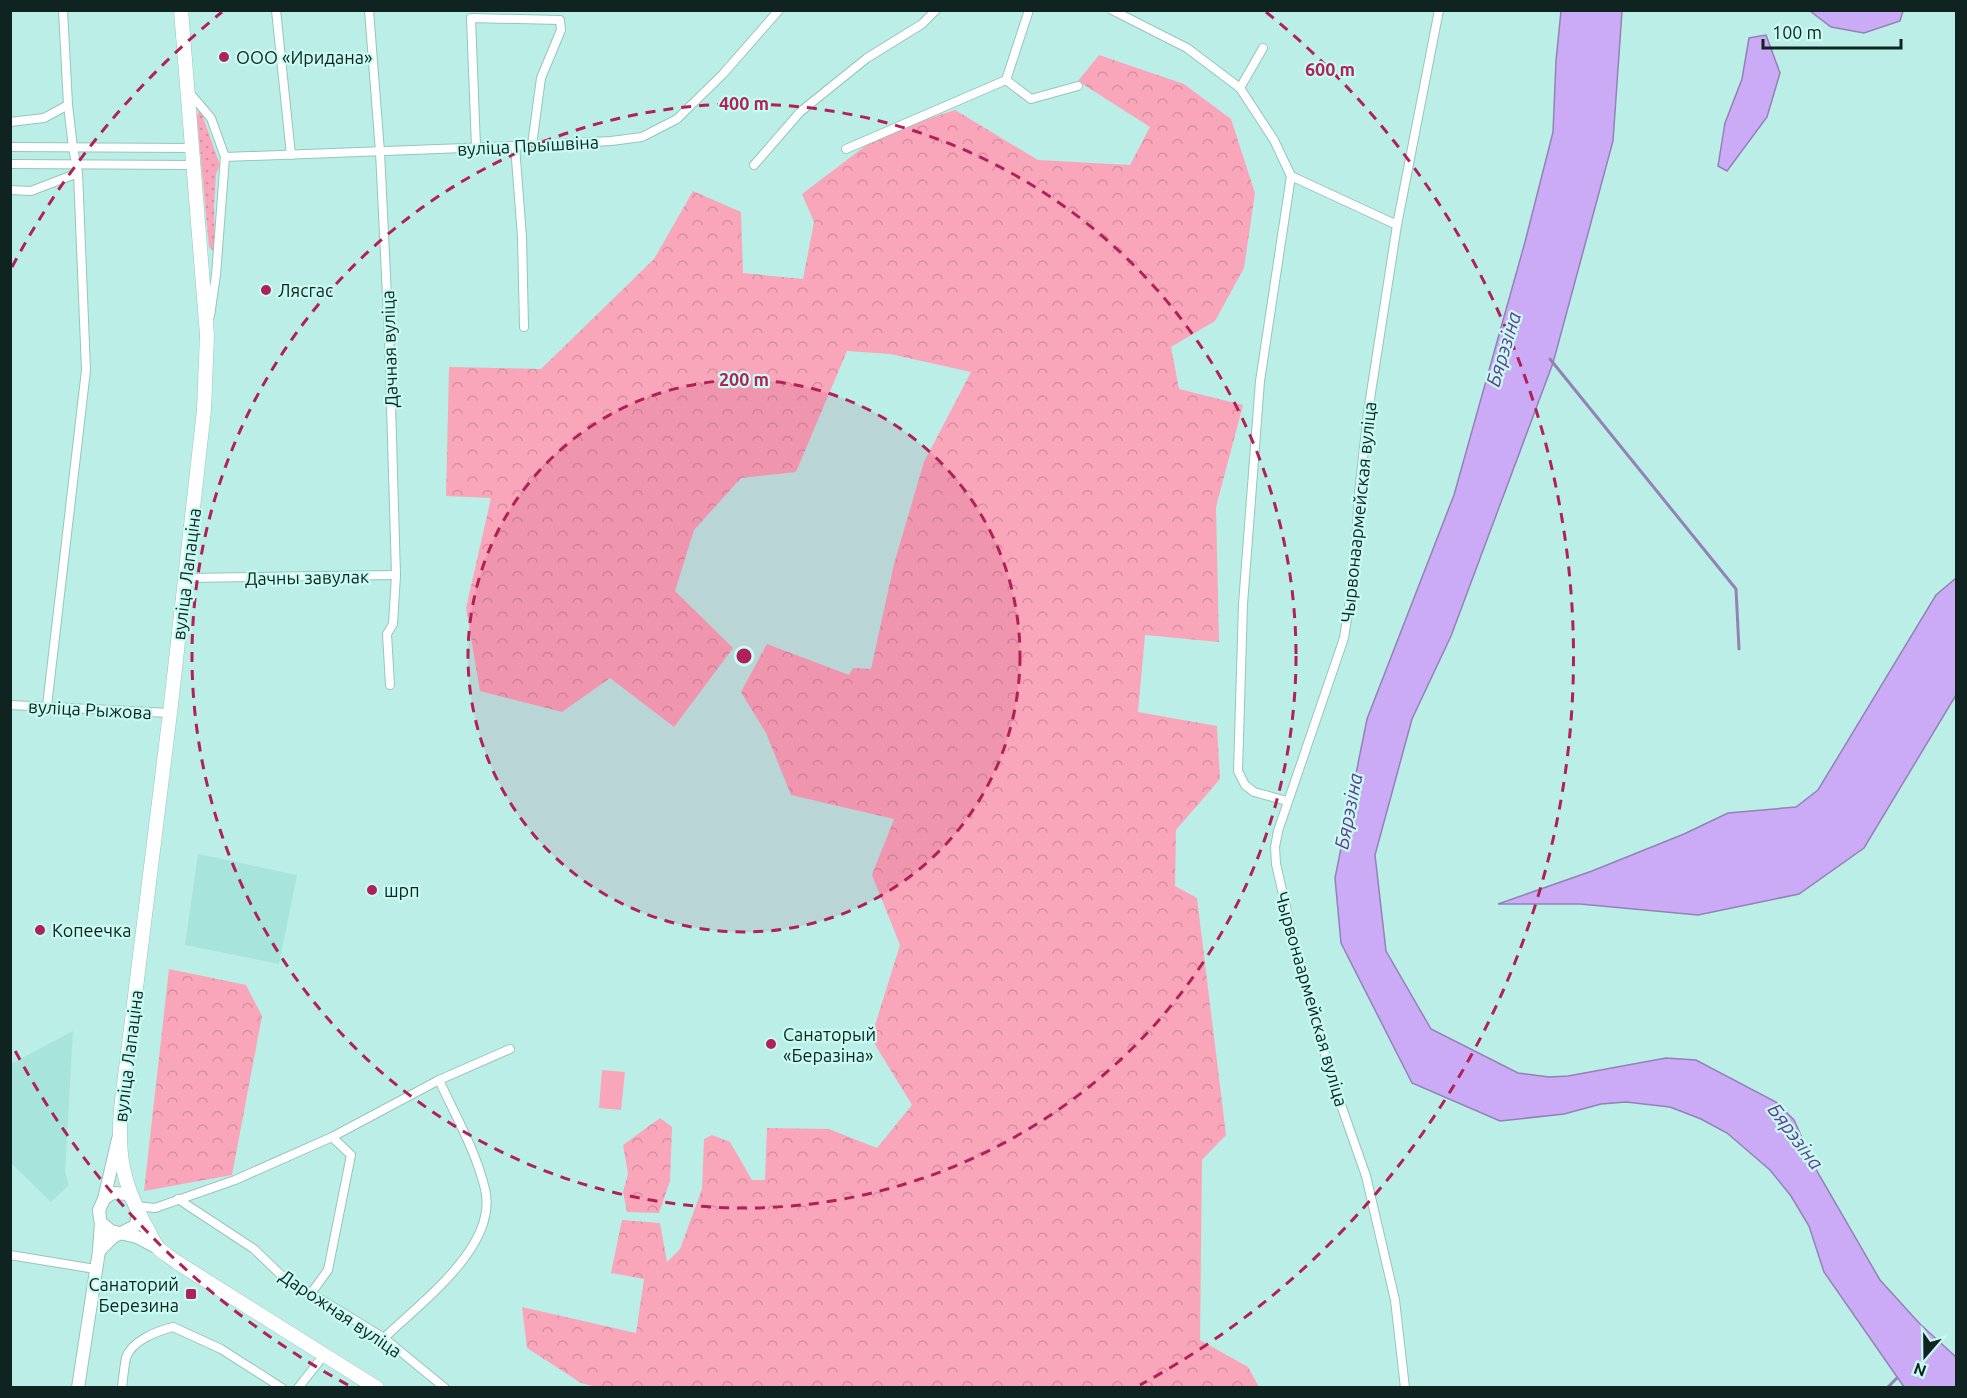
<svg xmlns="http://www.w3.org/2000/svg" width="1967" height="1398" font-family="Ubuntu,sans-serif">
  <defs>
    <pattern id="grass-dots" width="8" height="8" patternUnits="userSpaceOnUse" patternTransform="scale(1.5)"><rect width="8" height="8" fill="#faa6ba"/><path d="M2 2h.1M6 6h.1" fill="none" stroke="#d58fa0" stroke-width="1.8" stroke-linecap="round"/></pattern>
    <pattern id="forest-crowns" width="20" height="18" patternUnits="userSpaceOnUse" patternTransform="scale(1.5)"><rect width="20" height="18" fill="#faa6ba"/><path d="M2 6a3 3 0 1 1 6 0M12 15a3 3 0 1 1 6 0" fill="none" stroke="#d58fa0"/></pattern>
  </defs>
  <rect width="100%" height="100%" fill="#bbeee6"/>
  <g fill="#a7e4db">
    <path d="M 198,854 L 297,875 L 279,964 L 185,945 Z"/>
    <path d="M 73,1031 L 65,1172 L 69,1185 L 51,1202 L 11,1163 L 11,1064 Z"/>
  </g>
  <path fill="url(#grass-dots)" d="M 199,110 L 202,114 L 220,165 L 216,174 L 214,206 L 215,249 L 212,250 L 209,247 L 197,116 Z"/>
  <g fill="url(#forest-crowns)">
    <path d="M 1099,55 L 1184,84 L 1231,119 L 1255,193 L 1244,268 L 1215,321 L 1171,347 L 1179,389 L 1243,405 L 1216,507 L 1219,642 L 1145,635 L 1138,712 L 1217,726 L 1220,779 L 1176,830 L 1175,886 L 1197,898 L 1226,1135 L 1202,1160 L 1200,1340 L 1248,1367 L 1259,1387 L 600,1388 L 581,1383 L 527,1348 L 522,1307 L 636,1333 L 644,1279 L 611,1273 L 622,1220 L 660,1223 L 667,1262 L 680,1249 L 702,1189 L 704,1139 L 712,1135 L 730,1142 L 752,1180 L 765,1180 L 767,1128 L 829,1129 L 877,1148 L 912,1105 L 871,1038 L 900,945 L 872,875 L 894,819 L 791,795 L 766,733 L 741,692 L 767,644 L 849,675 L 853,668 L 871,669 L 894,564 L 924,462 L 971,372 L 890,354 L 847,351 L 796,472 L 741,478 L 694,530 L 675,591 L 733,648 L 674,727 L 610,678 L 562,712 L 480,691 L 466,608 L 491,498 L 446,496 L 449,367 L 541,369 L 654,259 L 693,191 L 741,212 L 743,273 L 803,279 L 814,222 L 802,194 L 881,134 L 955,110 L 1038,160 L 1130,165 L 1150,127 L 1078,81 Z"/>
    <path d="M 169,969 L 246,985 L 262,1016 L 232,1175 L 144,1191 Z"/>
    <path d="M 660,1118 L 672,1127 L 670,1181 L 659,1213 L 627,1212 L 623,1192 L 628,1174 L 623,1145 Z"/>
  </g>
  <path fill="#faa6ba" d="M 602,1070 L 625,1072 L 621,1110 L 599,1108 Z"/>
  <g fill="#cbaaf6" stroke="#9382b6" stroke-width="1.5">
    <path d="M 1868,10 L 1903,11 L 1900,21 L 1864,33 L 1831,27 L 1810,11 Z"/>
    <path d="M 1561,11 L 1622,11 L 1613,141 L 1553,363 L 1451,636 L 1412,719 L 1375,855 L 1386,951 L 1431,1029 L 1518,1073 L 1549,1077 L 1568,1076 L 1666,1058 L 1696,1060 L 1776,1102 L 1794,1120 L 1818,1173 L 1880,1280 L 1920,1324 L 1956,1357 L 1956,1387 L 1904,1387 L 1824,1272 L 1809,1226 L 1791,1196 L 1770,1170 L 1727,1133 L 1701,1119 L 1670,1107 L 1626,1102 L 1601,1104 L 1564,1114 L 1500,1121 L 1412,1083 L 1341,943 L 1335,878 L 1367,719 L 1454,495 L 1525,242 L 1553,132 L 1556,61 Z"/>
    <path d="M 1766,35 L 1780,73 L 1767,117 L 1727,171 L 1718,166 L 1725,123 L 1742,79 L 1749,38 Z"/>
    <path d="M 1956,578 L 1956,695 L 1864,848 L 1799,894 L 1698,915 L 1580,904 L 1498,904 L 1592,871 L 1684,834 L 1728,813 L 1796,807 L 1818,790 L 1936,595 Z"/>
  </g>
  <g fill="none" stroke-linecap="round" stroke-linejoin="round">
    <g stroke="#9382b6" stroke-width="3">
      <path d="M 1550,359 L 1736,589 L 1739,649"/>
      <path d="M 1887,1388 L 1897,1378"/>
    </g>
    <g stroke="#95c6be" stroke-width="10">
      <g id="minor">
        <path d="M 276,10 L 291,155"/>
        <path d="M 369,10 L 380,152 L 389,337 L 396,575 L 393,624 L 387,634 L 390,685"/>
        <path d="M 1029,10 L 1006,80 L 1031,99 L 1078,86"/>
        <path d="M 1112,10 L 1187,48 L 1240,88 L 1274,140 L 1291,176 L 1397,225"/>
        <path d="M 1240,88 L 1263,48"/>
        <path d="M 188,91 L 211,118 L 225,157 L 216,275 L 210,316"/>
        <path d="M 10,122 L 44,118 L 68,105"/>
        <path d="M 515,146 L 522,237 L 524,327"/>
        <path d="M 10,147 L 193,148"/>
        <path d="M 476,147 L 471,18 L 560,20 L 561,30 L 541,78 L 532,145"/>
        <path d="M 846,149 L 1006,80"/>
        <path d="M 225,157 L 515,146 L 611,141 L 642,137 L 677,119 L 723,74 L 779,10"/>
        <path d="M 10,164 L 194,165"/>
        <path d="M 754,165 L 800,112 L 867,58 L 922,24 L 936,10"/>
        <path d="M 10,190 L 31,191 L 78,173"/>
        <path d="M 185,578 L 396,575"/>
        <path d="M 10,705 L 170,713"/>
        <path d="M 47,706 L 86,370 L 78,173 L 73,148 L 68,105 L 63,10"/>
        <path d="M 1287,801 L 1254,792 L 1245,785 L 1238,771 L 1243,604 L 1260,381 L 1291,176"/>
        <path d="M 178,1199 L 254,1249 L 281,1275 L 384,1338 L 445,1388"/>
        <path d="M 135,1206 L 155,1208 L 235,1180 L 332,1137 L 439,1080 L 510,1049"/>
        <path d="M 10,1255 L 95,1269"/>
        <path d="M 312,1292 L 328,1270 L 351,1155 L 332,1137"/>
        <path d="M 384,1338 C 420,1303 499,1246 485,1189 C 476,1151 455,1115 439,1080"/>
        <path d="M 122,1388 C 123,1378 124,1368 126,1358 C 131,1341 157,1331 173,1327 L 221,1349 L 282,1388"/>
        <path d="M 298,1388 L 324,1355"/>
        <path d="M 1405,1388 L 1395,1300 L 1366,1176 L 1333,1082 L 1300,968 L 1276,864 L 1275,847 L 1278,831 L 1344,638 L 1354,574 L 1359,493 L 1368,412 L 1397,225 L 1439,10"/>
      </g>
    </g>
    <g stroke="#95c6be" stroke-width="14">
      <g id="secondary">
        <path d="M 118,1139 L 104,1199 L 99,1210 L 100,1219 L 101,1223 L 111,1231 L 137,1237 L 158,1248"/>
        <path d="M 99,1251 L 113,1237 L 135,1226 C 140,1215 135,1203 128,1194 L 112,1193 L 104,1199"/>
        <path d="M 78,1388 L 99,1251 L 101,1223"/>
      </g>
    </g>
    <g stroke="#95c6be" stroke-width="15">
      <path id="primary" d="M 181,10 L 207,335 L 204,410 L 170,713 L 121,1109 C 117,1156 123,1183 145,1225 C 150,1232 153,1243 159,1249 C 165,1254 172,1258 178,1263 L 377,1388"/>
    </g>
    <use href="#minor" stroke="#fff" stroke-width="8"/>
    <use href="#secondary" stroke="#fff" stroke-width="12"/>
    <use href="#primary" stroke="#fff" stroke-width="14"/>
  </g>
  <circle cx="744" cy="656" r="276" fill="#b02158" fill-opacity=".12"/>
  <g fill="none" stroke="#b02158" stroke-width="3" stroke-dasharray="10 8">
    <circle cx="744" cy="656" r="276"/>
    <circle cx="744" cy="656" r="552"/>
    <path d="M348 1385A829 829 0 0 1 12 1045M12 267A829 829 0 0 1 222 12M1266 12A829 829 0 0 1 1140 1385"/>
  </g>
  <g fill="#b02158" stroke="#c8fcf3" stroke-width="2">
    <circle cx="224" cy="57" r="6"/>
    <circle cx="266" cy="290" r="6"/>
    <circle cx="372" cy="890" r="6"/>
    <circle cx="40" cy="930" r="6"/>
    <circle cx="771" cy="1044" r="6"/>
    <rect x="185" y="1288" width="12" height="12" rx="3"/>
  </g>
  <g text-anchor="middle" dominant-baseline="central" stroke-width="4.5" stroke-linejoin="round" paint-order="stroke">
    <g font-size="18" fill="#0f2320" stroke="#c8fcf3" text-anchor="start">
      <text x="236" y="57">ООО «Иридана»</text>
      <text x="278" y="290">Лясгас</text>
      <text x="384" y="890">шрп</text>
      <text x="52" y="930">Копеечка</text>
      <text x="783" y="1034">Санаторый<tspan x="783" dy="21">«Беразіна»</tspan></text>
      <text x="179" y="1284" text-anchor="end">Санаторий<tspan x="179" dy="21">Березина</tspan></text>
    </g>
    <g font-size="18" fill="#0f2320" stroke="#c8fcf3">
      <text transform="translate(528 145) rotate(-3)">вуліца Прышвіна</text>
      <text transform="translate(389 349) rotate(-92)">Дачная вуліца</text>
      <text transform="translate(1358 512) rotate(-84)">Чырвонаармейская вуліца</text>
      <text transform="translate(186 574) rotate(-83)">вуліца Лапаціна</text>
      <text transform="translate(307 577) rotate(-1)">Дачны завулак</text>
      <text transform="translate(90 709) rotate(3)">вуліца Рыжова</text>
      <text transform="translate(1312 999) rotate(74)">Чырвонаармейская вуліца</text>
      <text transform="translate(128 1056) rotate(-83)">вуліца Лапаціна</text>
      <text transform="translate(341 1313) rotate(34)">Дарожная вуліца</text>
    </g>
    <g font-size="20" font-style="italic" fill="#663a93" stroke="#c8fcf3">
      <text transform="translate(1503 349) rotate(-73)">Бярэзіна</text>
      <text transform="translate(1348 811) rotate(-79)">Бярэзіна</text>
      <text transform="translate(1796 1136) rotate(53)">Бярэзіна</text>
    </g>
  </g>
  <circle cx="744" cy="656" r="9" fill="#b02158" stroke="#c8fcf3" stroke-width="3"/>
  <g font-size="18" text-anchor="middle" font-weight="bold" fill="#b02158" stroke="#c8fcf3" stroke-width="4.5" stroke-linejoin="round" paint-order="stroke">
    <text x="1330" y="76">600 m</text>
    <text x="744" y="110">400 m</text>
    <text x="744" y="386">200 m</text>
  </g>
  <rect width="1967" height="1398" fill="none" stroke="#0f2320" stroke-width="24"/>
  <g transform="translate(1925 1356) rotate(200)" stroke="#c8fcf3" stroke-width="4.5" paint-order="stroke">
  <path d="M0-4.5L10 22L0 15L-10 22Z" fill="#0f2320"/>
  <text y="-9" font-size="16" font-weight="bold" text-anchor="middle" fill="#0f2320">N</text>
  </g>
  <path d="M1763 39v9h138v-9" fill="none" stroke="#0f2320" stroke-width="3"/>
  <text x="1772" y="39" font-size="18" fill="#0f2320" stroke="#c8fcf3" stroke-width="4.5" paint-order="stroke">100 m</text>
</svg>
